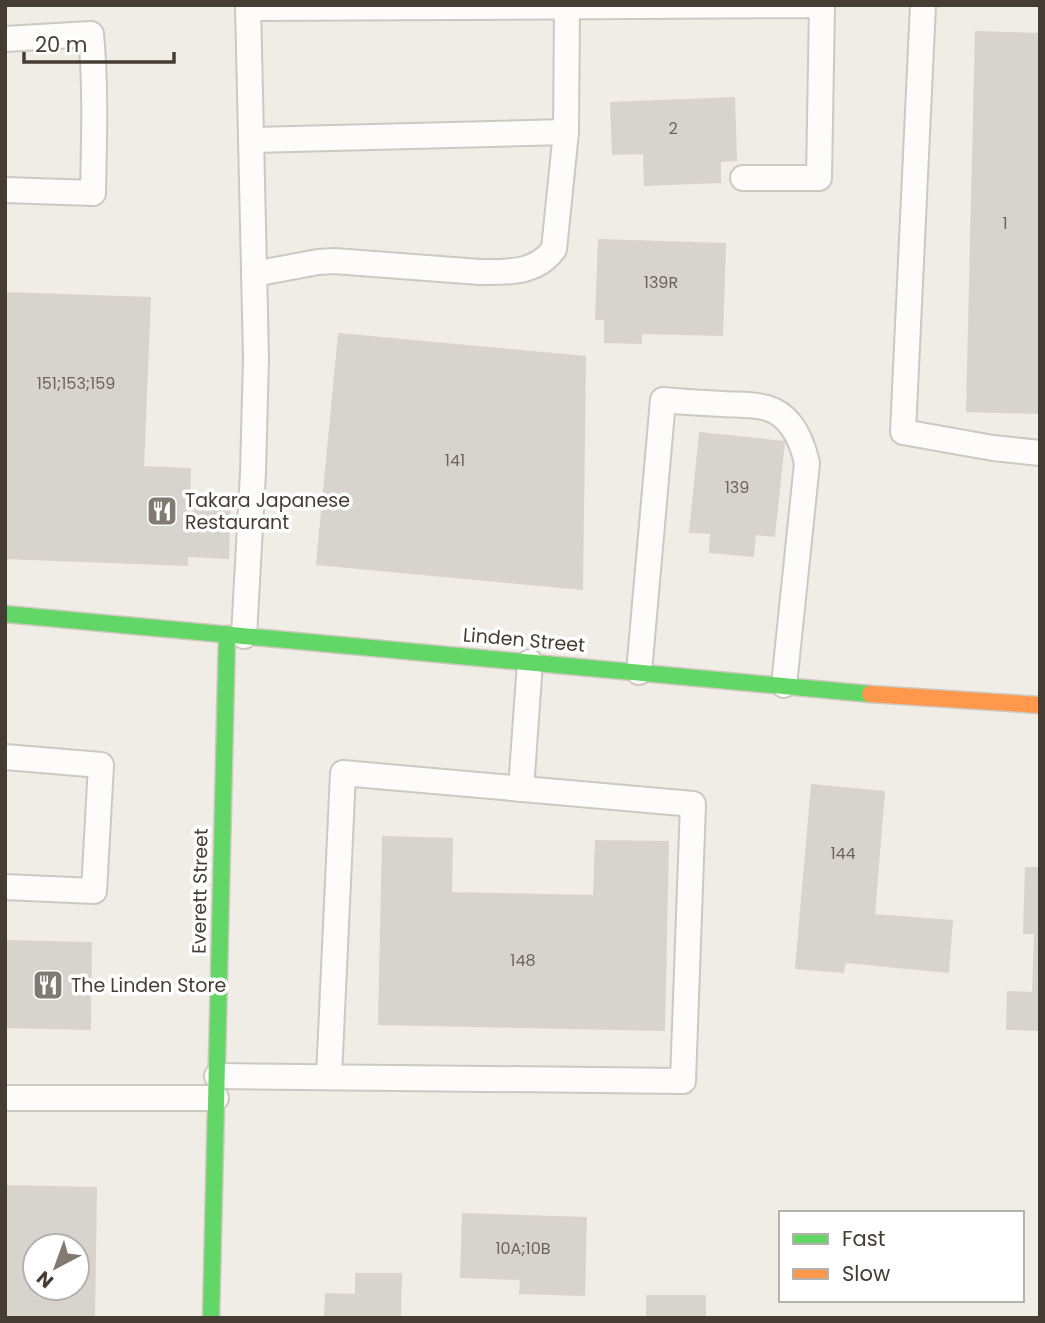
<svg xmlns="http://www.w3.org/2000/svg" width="1045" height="1323" font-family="Poppins,sans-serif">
  <rect width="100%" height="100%" fill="#f0ece6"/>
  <g fill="#d7d3cd" stroke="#d8d3cc" stroke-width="2" fill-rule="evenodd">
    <path d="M 976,32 L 1040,34 L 1040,413 L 967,411 Z"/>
    <path d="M 734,98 L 736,160 L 720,161 L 720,182 L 645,185 L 644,153 L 613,154 L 611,103 Z"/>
    <path d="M 599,240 L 725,244 L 722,335 L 641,333 L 641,343 L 605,342 L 605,319 L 596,319 Z"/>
    <path d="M 5,293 L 150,298 L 143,467 L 190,469 L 189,497 L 230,498 L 228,558 L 187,556 L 187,565 L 5,558 Z"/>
    <path d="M 339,334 L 585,357 L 582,589 L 317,564 Z"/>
    <path d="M 700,433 L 784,442 L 774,536 L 755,534 L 753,556 L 710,552 L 711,533 L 690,532 Z"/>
    <path d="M 812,785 L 884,792 L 874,915 L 952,921 L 948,972 L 845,962 L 843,972 L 796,968 Z"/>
    <path d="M 383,837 L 452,839 L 451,893 L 594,896 L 596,841 L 668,842 L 664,1030 L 379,1024 Z"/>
    <path d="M 1026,868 L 1040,868 L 1040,1030 L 1007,1029 L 1008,992 L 1033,993 L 1035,933 L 1024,933 Z"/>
    <path d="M 5,941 L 91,943 L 90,1029 L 5,1027 Z"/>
    <path d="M 5,1186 L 96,1188 L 94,1318 L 5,1318 ZM 35,1246 L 77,1246 L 77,1288 L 35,1288 Z"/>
    <path d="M 463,1214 L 586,1218 L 584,1295 L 520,1293 L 521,1279 L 461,1277 Z"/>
    <path d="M 356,1274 L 401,1274 L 400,1318 L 325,1318 L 326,1294 L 356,1295 Z"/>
    <rect x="647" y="1296" width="58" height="22"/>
  </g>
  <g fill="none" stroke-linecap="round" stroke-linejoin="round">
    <g stroke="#ccc8c2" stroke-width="28">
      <g id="lane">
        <path d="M 923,5 L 903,432 L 993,448 L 1040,453"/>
        <path d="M 249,8 L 822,5 L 819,178 L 743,178"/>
        <path d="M 5,39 L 91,34 C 96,87 94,140 93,193 L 5,190"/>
        <path d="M 566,132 L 567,7"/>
        <path d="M 251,140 L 566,132 L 554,249 C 536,274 507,272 480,272 L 334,261 L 318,262 L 254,274"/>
        <path d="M 244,636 L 253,472 L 256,358 L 248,5"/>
        <path d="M 639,672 L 663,400 C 683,402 703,403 723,404 C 738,405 753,404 767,408 C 791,415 802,441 807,463 L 784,685"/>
        <path d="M 5,757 L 101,765 L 94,891 L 5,887"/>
        <path d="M 521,789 L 530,662"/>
        <path d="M 217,1076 L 683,1081 L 693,804 L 343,773 L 329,1077"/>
        <path d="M 5,1098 L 216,1098"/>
      </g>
    </g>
    <g stroke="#cfc9bd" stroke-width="19">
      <g id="fast">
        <path d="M 5,614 L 870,694"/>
        <path d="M 211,1318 L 227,634"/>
      </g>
    </g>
    <g stroke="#cfc9bd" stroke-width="19">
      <path id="slow" d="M 870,694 L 1040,705"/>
    </g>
    <use href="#lane" stroke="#fdfcfb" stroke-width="24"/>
    <use href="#fast" stroke="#63d668" stroke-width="16"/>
    <use href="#slow" stroke="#ff974d" stroke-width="16"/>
  </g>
  <defs>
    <g id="restaurant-square" transform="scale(1.575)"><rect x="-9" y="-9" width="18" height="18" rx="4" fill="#817a72" stroke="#fff"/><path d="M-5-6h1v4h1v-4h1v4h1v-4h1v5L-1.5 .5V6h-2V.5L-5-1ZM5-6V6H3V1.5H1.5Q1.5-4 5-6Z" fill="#fff"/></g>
  </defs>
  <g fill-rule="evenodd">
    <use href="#restaurant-square" x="162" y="511"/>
    <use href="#restaurant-square" x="48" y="985"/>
  </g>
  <g text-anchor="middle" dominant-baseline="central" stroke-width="7" stroke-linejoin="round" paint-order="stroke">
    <g font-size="16" fill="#6b645b">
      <text x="673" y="128">2</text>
      <text x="1005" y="223">1</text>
      <text x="661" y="282">139R</text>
      <text x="76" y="383">151;153;159</text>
      <text x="455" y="460">141</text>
      <text x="737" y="487">139</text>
      <text x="843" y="853">144</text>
      <text x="523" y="960">148</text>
      <text x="523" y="1248">10A;10B</text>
    </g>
    <g font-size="19" fill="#453d33" stroke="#fff" text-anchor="start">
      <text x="185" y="500">Takara Japanese<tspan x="185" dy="22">Restaurant</tspan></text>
      <text x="71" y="985">The Linden Store</text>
    </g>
    <g font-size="19" fill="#453d33" stroke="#fff">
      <text transform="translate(524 640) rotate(5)">Linden Street</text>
      <text transform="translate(200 891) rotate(-89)">Everett Street</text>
    </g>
  </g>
  <rect width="1045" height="1323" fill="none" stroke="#453d33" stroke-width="14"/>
  <rect x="779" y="1211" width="245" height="91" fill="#ffffff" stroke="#b5b1ad" stroke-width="2"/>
  <rect x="793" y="1234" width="35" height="10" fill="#63d668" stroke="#b5b1ad" stroke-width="2"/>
  <text x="842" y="1246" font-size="21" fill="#453d33">Fast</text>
  <rect x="793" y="1269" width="35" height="10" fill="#ff974d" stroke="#b5b1ad" stroke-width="2"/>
  <text x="842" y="1281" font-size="21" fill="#453d33">Slow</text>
  <g transform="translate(56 1267) rotate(221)"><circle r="33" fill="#ffffff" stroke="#b5b1ad" stroke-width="2"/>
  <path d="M0-5L12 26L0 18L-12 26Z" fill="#817a72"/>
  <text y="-10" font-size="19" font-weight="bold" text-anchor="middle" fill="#453d33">N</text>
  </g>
  <path d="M24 52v10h150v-10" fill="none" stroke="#453d33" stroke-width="3.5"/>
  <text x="35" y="52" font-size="21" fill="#453d33" stroke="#ffffff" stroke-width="5" paint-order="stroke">20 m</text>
</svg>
